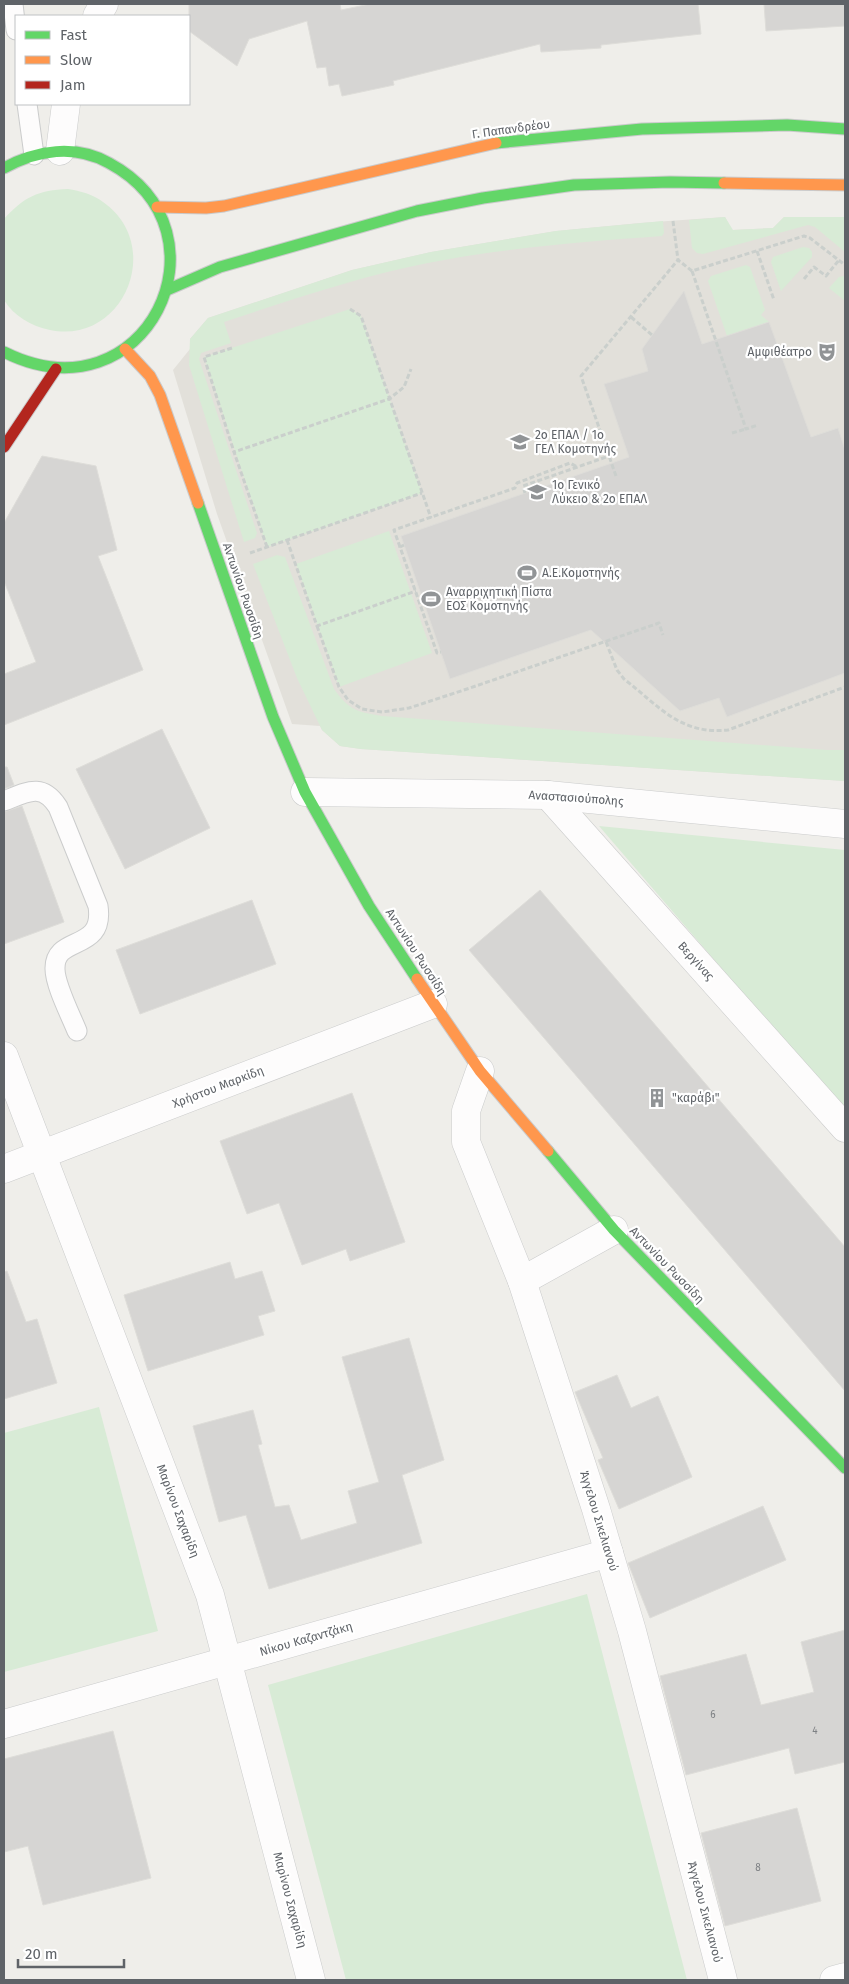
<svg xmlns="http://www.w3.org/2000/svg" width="849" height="1984" font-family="'Fira Sans',sans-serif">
  <rect width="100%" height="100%" fill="#efeeea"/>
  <path fill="#e2e0da" d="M 725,217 L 732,230 L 773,228 L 784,217 L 845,217 L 845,781 L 361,749 L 340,746 L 322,730 L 320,726 L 292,724 L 217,514 L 173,370 L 190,349 L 190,339 L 208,318 L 352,270 L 431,252 L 556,231 L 640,223 Z"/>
  <g fill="#d8ebd6">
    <path d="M 68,189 C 80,191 93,194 103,202 C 165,245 124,345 50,330 C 31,326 14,316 4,300 L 4,219 C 24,197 38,190 68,189 Z"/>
    <path d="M 725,217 L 733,230 L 773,228 L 784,217 L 845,217 L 845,252 L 815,227 L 808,225 L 703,254 L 697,253 L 692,248 L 689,220 Z"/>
    <path d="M 663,221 L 664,233 L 662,236 C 579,242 490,249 409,267 C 346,281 285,302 224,322 L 231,343 L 201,353 L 199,359 L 257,533 L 255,538 L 244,542 L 189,365 L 190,339 L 208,318 L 352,270 L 431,252 L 556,231 Z"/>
    <path d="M 803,247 L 809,248 L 812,252 L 812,257 L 781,291 L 771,262 L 773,257 Z"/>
    <path d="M 746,265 L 750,267 L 765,310 L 761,315 L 769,322 L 727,336 L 708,281 L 711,276 Z"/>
    <path d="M 844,276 L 845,277 L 845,301 L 829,288 L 839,277 Z"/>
    <path d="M 350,309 L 361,316 L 422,493 L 267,547 L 204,357 Z"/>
    <path d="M 389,531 L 432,653 L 339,687 L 296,564 Z"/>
    <path d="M 277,555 L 285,557 L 334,689 C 349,710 357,712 382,716 L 827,750 L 845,750 L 845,781 L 361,749 L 340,746 L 322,730 L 297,678 L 253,564 Z"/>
    <path d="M 599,826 L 845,850 L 845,1112 Z"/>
    <path d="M 99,1407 L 158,1631 L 4,1672 L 4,1433 Z"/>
    <path d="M 587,1594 L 687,1980 L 346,1980 L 268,1685 Z"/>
  </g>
  <g fill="#d6d5d3" stroke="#deddd9">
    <path d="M 189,4 L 340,4 L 341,10 L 370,4 L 698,4 L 701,34 L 601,45 L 601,48 L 541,52 L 540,44 L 393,81 L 394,85 L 342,96 L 339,84 L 329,86 L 326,67 L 317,68 L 307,21 L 249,39 L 237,66 L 189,31 Z"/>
    <path d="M 764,4 L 845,4 L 845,26 L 766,31 Z"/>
    <path d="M 684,291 L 702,344 L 769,322 L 811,437 L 838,428 L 845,450 L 845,673 L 727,717 L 719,698 L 680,711 L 591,630 L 450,679 L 401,536 L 629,457 L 604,384 L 648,371 L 642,349 Z"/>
    <path d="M 42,456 L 96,466 L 117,550 L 98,556 L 143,670 L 4,725 L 4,674 L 36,662 L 4,581 L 4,523 Z"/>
    <path d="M 162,729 L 210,828 L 125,869 L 76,769 Z"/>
    <path d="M 4,767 L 7,767 L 14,785 L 4,789 Z"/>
    <path d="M 22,806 L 64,922 L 4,944 L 4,812 Z"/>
    <path d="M 540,890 L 845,1247 L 845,1391 L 469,950 Z"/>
    <path d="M 252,900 L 276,964 L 140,1014 L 116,950 Z"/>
    <path d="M 352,1093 L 405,1242 L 350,1261 L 346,1249 L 302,1265 L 279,1203 L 247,1214 L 220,1141 Z"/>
    <path d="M 230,1262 L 235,1279 L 262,1271 L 275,1311 L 258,1316 L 264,1335 L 148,1371 L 124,1295 Z"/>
    <path d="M 7,1271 L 26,1322 L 37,1319 L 57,1383 L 4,1399 L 4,1272 Z"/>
    <path d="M 409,1338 L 444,1460 L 402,1475 L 422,1543 L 269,1589 L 246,1515 L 219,1522 L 193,1426 L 253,1410 L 262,1444 L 258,1445 L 275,1507 L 289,1505 L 301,1540 L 357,1523 L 348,1491 L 379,1482 L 342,1357 Z"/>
    <path d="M 617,1375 L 631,1408 L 658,1396 L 692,1477 L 619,1509 L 598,1460 L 603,1458 L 575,1392 Z"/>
    <path d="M 763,1506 L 786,1560 L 650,1618 L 628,1563 Z"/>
    <path d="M 845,1630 L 845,1762 L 795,1774 L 789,1748 L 686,1775 L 660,1676 L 746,1654 L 761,1705 L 814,1692 L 801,1642 Z"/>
    <path d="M 113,1731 L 151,1878 L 43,1905 L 28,1846 L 4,1852 L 4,1759 Z"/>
    <path d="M 797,1808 L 821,1901 L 725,1926 L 701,1833 Z"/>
  </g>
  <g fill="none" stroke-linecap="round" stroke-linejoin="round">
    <g stroke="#cbcccc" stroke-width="21">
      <g id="lane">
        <path d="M 13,4 L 16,30"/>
        <path d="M 27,104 L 34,155"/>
        <path d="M 4,801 C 27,792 42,782 58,807 L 98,906 C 105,953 54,934 55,969 C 55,985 71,1016 77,1031"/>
      </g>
    </g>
    <g stroke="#cbcccc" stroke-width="29">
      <g id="street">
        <path d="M 97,16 L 104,4"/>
        <path d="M 60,151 L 66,104"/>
        <path d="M 305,792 L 548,795 L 845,824"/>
        <path d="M 548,795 L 845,1128"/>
        <path d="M 4,1056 L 210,1595 L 311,1980"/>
        <path d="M 480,1071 L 466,1111 L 466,1142 L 522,1281 L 596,1509 L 632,1631 L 723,1980"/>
        <path d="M 4,1169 L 433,1004"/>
        <path d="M 522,1281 L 614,1230"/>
        <path d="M 4,1724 L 609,1553"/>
        <path d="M 834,1980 L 845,1977"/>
      </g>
    </g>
    <g stroke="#cacacb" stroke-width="13">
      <g id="fast">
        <path d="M 496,143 L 642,129 L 787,125 L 845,129"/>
        <path d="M 4,168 C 37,150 75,144 109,163 C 237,232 146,423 4,352"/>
        <path d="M 167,290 L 220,267 L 417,211 L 483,198 L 574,185 L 670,182 L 724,183"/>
        <path d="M 198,503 L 273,717 L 305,792 L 369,906 L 417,979"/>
        <path d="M 548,1151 L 614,1230 L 845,1468"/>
      </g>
    </g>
    <g stroke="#cacacb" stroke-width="13">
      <g id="slow">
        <path d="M 724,183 L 845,185"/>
        <path d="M 157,207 L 206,208 L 224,206 L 496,143"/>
        <path d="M 125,349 L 150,376 L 160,395 L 198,503"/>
        <path d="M 417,979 L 480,1071 L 548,1151"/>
      </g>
    </g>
    <g stroke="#cacacb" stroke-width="13">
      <path id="jam" d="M 4,447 L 56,369"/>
    </g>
    <g stroke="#cacfcc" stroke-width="3" stroke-dasharray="5 2.5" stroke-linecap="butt">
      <path d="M 673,221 L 678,260"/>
      <path d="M 757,251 L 774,300"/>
      <path d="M 692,271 L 746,429 L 758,425"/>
      <path d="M 804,279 L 814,267 L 826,276 L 839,260"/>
      <path d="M 350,309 L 361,316 L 431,518"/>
      <path d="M 631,317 L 652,335"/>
      <path d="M 232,348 L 204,357 L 234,452"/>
      <path d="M 732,433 L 746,429"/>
      <path d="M 844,445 L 845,445"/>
      <path d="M 616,476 L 581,376 L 678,260 L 692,271 L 804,236 L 810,238 L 845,265"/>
      <path d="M 525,493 L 523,486 L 609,456"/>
      <path d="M 287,540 L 317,626 L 416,591"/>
      <path d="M 404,545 L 400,547 L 437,653 L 441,652"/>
      <path d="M 267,547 L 234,452 L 389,399 L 404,387 L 411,369"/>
      <path d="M 400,547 L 394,530 L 515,488 L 517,483 L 570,463 L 577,467"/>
      <path d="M 250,553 L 422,493"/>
      <path d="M 317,626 L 339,687 L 348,700 L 362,709 L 382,712 L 409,708 L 467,689 L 659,623 L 663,635"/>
      <path d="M 606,642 L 617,670 L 624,679 C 659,706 680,735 728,730 L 845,687"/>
    </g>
    <use href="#lane" stroke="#fdfcfc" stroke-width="19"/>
    <use href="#street" stroke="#fdfcfc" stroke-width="28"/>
    <use href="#fast" stroke="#63d668" stroke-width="11"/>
    <use href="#slow" stroke="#ff974d" stroke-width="11"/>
    <use href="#jam" stroke="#b3261e" stroke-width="11"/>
  </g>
  <defs>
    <g id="theatre-bare" transform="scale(1.5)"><path d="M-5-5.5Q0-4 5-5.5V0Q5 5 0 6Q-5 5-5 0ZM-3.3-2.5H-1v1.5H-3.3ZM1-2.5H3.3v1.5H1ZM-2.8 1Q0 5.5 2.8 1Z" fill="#919496" stroke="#fff" stroke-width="2.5" paint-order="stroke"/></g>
    <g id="university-bare" transform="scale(1.5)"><path d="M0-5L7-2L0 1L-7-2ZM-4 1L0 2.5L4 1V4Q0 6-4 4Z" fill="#919496" stroke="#fff" stroke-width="2.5" paint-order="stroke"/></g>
    <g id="school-bare" transform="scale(1.5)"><path d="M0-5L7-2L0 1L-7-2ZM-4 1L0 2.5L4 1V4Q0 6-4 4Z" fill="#919496" stroke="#fff" stroke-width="2.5" paint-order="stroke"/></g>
    <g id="stadium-bare" transform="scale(1.5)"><path d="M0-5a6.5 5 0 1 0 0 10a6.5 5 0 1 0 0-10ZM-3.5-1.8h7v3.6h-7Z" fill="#919496" stroke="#fff" stroke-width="2.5" paint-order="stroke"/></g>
    <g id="building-bare" transform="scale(1.5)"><path d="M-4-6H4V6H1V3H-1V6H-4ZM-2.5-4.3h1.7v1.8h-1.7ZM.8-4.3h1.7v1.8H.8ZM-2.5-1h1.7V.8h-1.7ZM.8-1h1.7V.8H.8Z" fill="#919496" stroke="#fff" stroke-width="2.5" paint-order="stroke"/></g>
  </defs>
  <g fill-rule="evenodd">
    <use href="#theatre-bare" x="827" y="352"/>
    <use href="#university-bare" x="520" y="442"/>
    <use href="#school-bare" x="537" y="492"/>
    <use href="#stadium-bare" x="527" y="573"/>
    <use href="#stadium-bare" x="431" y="599"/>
    <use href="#building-bare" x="657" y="1098"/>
  </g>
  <g text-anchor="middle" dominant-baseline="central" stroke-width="4.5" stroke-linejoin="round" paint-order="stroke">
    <g font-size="10" fill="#7e8184">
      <text x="713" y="1715">6</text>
      <text x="815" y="1731">4</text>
      <text x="758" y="1868">8</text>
    </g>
    <g font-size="12" fill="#5f6368" stroke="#fff">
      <text transform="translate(511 129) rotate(-8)">Γ. Παπανδρέου</text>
      <text transform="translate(243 591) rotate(71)">Αντωνίου Ρωσσίδη</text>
      <text transform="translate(576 798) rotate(4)">Αναστασιούπολης</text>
      <text transform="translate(416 952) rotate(57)">Αντωνίου Ρωσσίδη</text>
      <text transform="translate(696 961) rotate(48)">Βεργίνας</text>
      <text transform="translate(218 1087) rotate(-21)">Χρήστου Μαρκίδη</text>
      <text transform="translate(667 1265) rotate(46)">Αντωνίου Ρωσσίδη</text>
      <text transform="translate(178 1511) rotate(69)">Μαρίνου Σαχαρίδη</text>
      <text transform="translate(599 1521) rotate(73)">Άγγελου Σικελιανού</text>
      <text transform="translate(306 1639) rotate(-16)">Νίκου Καζαντζάκη</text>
      <text transform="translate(290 1900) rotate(75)">Μαρίνου Σαχαρίδη</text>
      <text transform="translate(705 1912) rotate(75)">Άγγελου Σικελιανού</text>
    </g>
    <g font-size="12" fill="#5f6368" stroke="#fff" text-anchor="start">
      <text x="812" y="352" text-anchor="end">Αμφιθέατρο</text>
      <text x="535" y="435">2ο ΕΠΑΛ / 1ο<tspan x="535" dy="14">ΓΕΛ Κομοτηνής</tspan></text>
      <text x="552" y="485">1ο Γενικό<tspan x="552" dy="14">Λύκειο &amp; 2ο ΕΠΑΛ</tspan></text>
      <text x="542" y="573">Α.Ε.Κομοτηνής</text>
      <text x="446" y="592">Αναρριχητική Πίστα<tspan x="446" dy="14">ΕΟΣ Κομοτηνής</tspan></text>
      <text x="672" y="1098">"καράβι"</text>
    </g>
  </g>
  <rect width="849" height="1984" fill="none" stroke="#5f6368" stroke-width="10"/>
  <rect x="15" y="15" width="175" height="90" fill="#ffffff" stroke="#bfc1c3"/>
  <rect x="25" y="31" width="25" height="8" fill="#63d668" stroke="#bfc1c3"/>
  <text x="60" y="40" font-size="15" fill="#5f6368">Fast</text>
  <rect x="25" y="56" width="25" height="8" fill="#ff974d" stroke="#bfc1c3"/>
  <text x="60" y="65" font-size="15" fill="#5f6368">Slow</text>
  <rect x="25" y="81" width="25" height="8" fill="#b3261e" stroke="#bfc1c3"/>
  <text x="60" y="90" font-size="15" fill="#5f6368">Jam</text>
  <path d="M18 1959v8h106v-8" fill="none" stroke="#5f6368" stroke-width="2.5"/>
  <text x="25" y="1959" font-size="15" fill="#5f6368" stroke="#ffffff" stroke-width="4" paint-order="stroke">20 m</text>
</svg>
